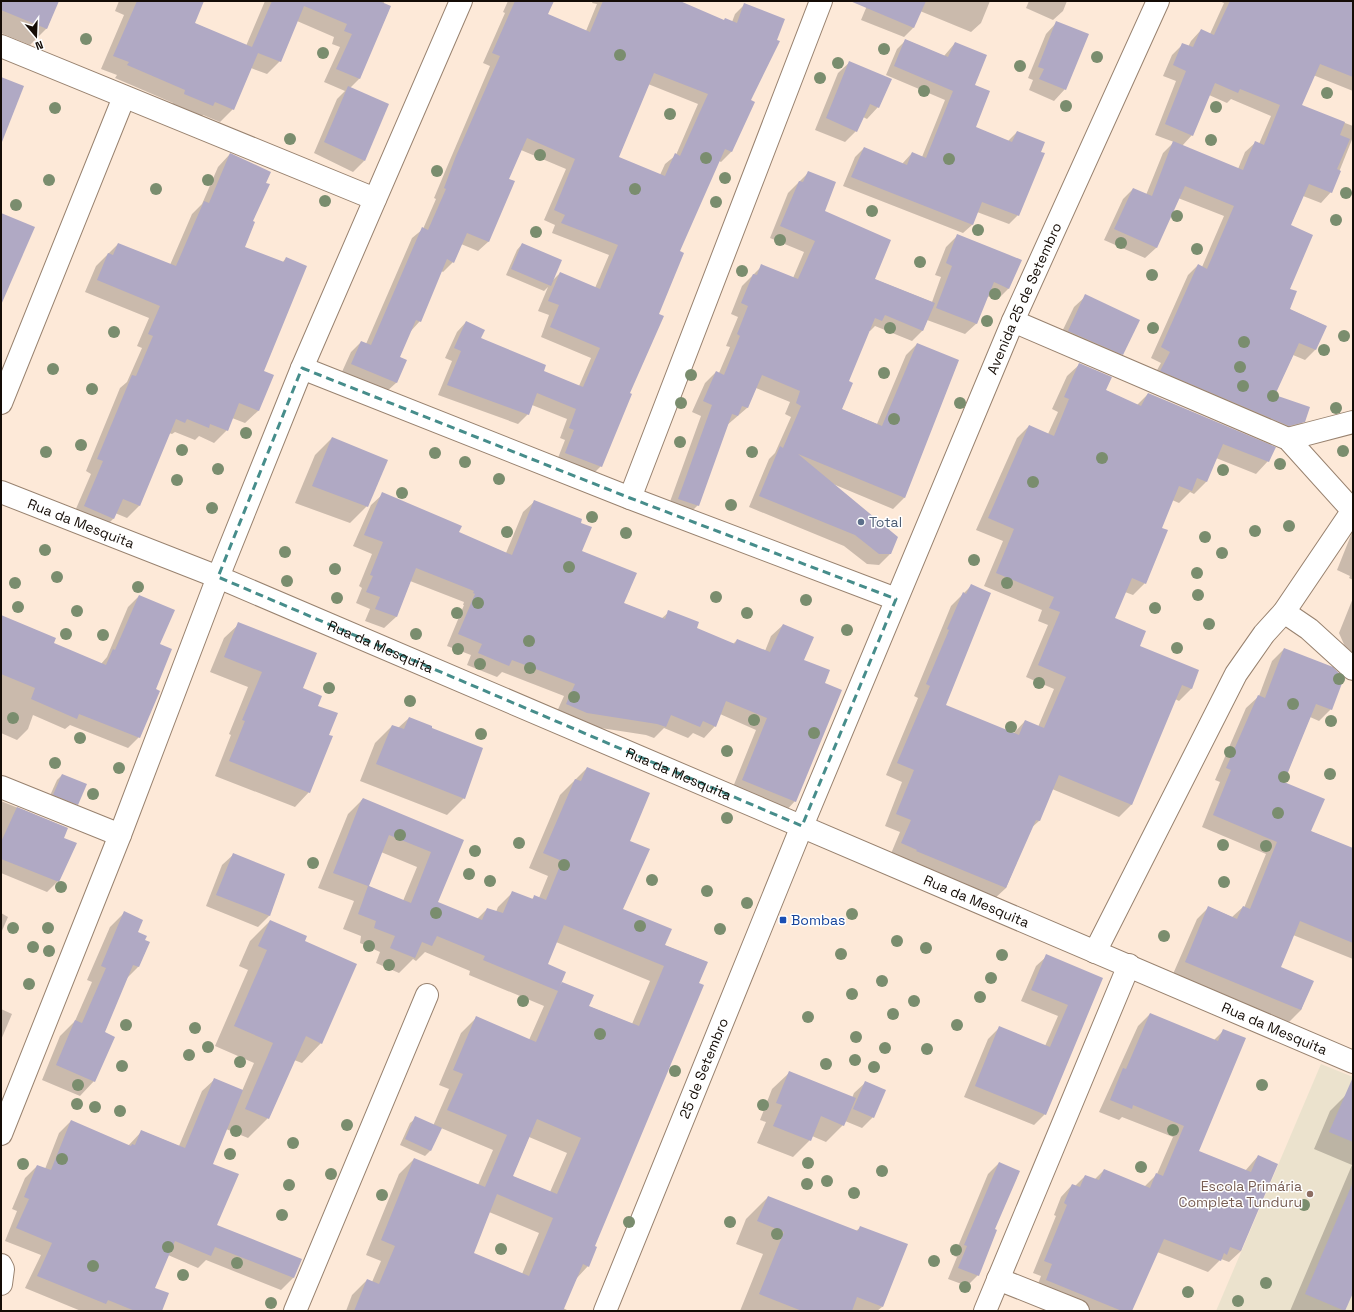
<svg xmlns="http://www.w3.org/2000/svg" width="1354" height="1312" font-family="'Space Grotesk',sans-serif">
  <rect width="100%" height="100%" fill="#fde9d8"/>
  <path fill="#ebe2cd" d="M 1321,1064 L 1353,1077 L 1353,1311 L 1216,1311 Z"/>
  <g fill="#0003" fill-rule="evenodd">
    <path d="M 1,1 L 58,1 L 47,28 L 30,45 L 1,33 Z"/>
    <path d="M 119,1 L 202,1 L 194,23 L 246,46 L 265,1 L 385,1 L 383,4 L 390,7 L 359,79 L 350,88 L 364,161 L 353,172 L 314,153 L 337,99 L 345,91 L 324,82 L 340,47 L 332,44 L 334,37 L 297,21 L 280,61 L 267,74 L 251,68 L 233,109 L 220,122 L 203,115 L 199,119 L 171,107 L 173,103 L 115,78 L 117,75 L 101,69 L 124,15 L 115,11 Z"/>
    <path d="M 508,1 L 553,1 L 547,15 L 586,31 L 597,4 L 592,3 L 593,1 L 678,1 L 724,21 L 732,22 L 735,14 L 745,4 L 750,101 L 753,102 L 731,152 L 721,162 L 719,161 L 678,251 L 658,314 L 601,466 L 591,476 L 556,463 L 565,440 L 560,438 L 567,419 L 532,405 L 528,414 L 518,424 L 438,395 L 452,361 L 445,358 L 457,332 L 466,322 L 480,339 L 543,372 L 579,386 L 591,358 L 541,337 L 549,315 L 538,311 L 548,287 L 544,291 L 506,275 L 517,250 L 522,244 L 551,282 L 560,273 L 595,288 L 609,255 L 552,233 L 555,225 L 544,220 L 566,169 L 521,150 L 508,179 L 513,181 L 488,242 L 478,251 L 461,244 L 453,262 L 443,272 L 441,271 L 420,321 L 410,332 L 399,357 L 405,360 L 396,383 L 386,392 L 341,374 L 351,352 L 361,342 L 366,344 L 412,238 L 423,229 L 436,199 L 434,198 L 447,167 L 490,66 L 483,63 L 505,13 L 503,12 ZM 648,84 L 698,104 L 676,155 L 665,164 L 660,175 L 618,158 Z"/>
    <path d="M 869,1 L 990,1 L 981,23 L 971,32 L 920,11 L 913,28 L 904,37 L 861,20 Z"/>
    <path d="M 1029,1 L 1067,1 L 1063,11 L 1053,20 L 1026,8 Z"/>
    <path d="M 1219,1 L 1353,1 L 1353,91 L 1313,75 L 1300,106 L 1353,126 L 1353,137 L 1331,192 L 1321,203 L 1303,196 L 1290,226 L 1289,309 L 1326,326 L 1315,350 L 1305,360 L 1293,355 L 1274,395 L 1304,421 L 1293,432 L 1151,381 L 1161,363 L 1151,358 L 1188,275 L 1198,265 L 1202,267 L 1224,216 L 1178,198 L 1156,248 L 1145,258 L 1104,240 L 1123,199 L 1133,189 L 1146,195 L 1163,153 L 1174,142 L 1155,135 L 1176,81 L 1163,76 L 1172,55 L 1183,44 L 1188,47 L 1191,41 L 1201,30 L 1210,34 L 1224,3 ZM 1209,95 L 1227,103 L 1231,99 L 1271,116 L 1259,144 L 1256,142 L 1245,152 L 1238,169 L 1182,146 L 1192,135 Z"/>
    <path d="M 1057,22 L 1065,89 L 1054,101 L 1029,90 L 1033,80 L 1028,78 L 1046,34 Z"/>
    <path d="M 906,40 L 944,56 L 955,43 L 974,86 L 974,127 L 1008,141 L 1017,132 L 1018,215 L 1009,224 L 977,212 L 972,225 L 963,233 L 843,186 L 855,157 L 864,148 L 902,164 L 912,153 L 922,157 L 945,100 L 886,75 L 897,49 Z"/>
    <path d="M 850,62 L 878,107 L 867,119 L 863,117 L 856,131 L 845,142 L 815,130 L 838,73 Z"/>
    <path d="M 230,154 L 252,222 L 243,247 L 282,263 L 286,258 L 263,372 L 272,376 L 258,411 L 245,423 L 232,418 L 227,430 L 214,443 L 199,436 L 195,440 L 175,432 L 172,434 L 169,433 L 139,506 L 127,518 L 115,513 L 113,519 L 101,531 L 72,518 L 91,474 L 86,471 L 120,388 L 127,382 L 142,348 L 137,346 L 149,318 L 85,292 L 96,266 L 118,244 L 170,265 L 192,214 L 202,204 L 218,167 Z"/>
    <path d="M 809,172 L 824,212 L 874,279 L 932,302 L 941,277 L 935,275 L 946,247 L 957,236 L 1020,260 L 1008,289 L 997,300 L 987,296 L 977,323 L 965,334 L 927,320 L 923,330 L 912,341 L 875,326 L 870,331 L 868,331 L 848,382 L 841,409 L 877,424 L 906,355 L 917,344 L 958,361 L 904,498 L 893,509 L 833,484 L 890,554 L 879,565 L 867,564 L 844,546 L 749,507 L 769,459 L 775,453 L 791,417 L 785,414 L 790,402 L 756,388 L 747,408 L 726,426 L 698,505 L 687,516 L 667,510 L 701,416 L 692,412 L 705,383 L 716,372 L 719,373 L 730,347 L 726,346 L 738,317 L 731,314 L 742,286 L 762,266 L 793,278 L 804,252 L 770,238 L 788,193 Z"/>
    <path d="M 1086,296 L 1122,354 L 1111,365 L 1057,342 L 1074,307 Z"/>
    <path d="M 1080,364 L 1105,390 L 1137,405 L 1148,394 L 1268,461 L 1256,474 L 1216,458 L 1206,482 L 1194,494 L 1190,492 L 1179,503 L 1172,500 L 1160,528 L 1145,583 L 1133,595 L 1125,592 L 1114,619 L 1138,646 L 1198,671 L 1191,689 L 1179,701 L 1175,699 L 1131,805 L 1119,817 L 1052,789 L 1039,821 L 1030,829 L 1006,888 L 993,900 L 890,856 L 900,832 L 885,826 L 902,782 L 886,775 L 918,698 L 914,696 L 951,606 L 971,586 L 945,706 L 1013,734 L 1025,721 L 1038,727 L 1054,689 L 1026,677 L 1048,625 L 1038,621 L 1042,610 L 984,586 L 1003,541 L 976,530 L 1017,438 L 1029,426 L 1048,434 L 1058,412 L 1052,409 L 1067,376 Z"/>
    <path d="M 332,438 L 367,506 L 350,523 L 295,503 L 315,455 Z"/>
    <path d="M 383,494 L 458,533 L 506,553 L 523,512 L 535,501 L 580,523 L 581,551 L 623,603 L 661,619 L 669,612 L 695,628 L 733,644 L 737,640 L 765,651 L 771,636 L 783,625 L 803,660 L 824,683 L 795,801 L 784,813 L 731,792 L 756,730 L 720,714 L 715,726 L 704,738 L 693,733 L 688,738 L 664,728 L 654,738 L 646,735 L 575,724 L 555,716 L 564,696 L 502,672 L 497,677 L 467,665 L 471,655 L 447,646 L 464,605 L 463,605 L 464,602 L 410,581 L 396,617 L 384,628 L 365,621 L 370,609 L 356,603 L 362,588 L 359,586 L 372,554 L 353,546 L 371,505 Z"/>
    <path d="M 1353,530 L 1353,580 L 1349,578 L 1350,576 L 1337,570 Z"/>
    <path d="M 139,596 L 159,645 L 154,690 L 139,737 L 128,748 L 70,725 L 65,729 L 33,715 L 28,729 L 17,740 L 1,733 L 1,616 L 52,643 L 101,664 L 107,657 L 128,607 Z"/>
    <path d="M 1353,598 L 1353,665 L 1339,633 Z"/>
    <path d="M 239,624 L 316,706 L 328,735 L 309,792 L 295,807 L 215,776 L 231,735 L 229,734 L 248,687 L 210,672 L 224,638 Z"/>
    <path d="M 1284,649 L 1331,709 L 1319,721 L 1310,717 L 1283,783 L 1310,831 L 1353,849 L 1353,959 L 1293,935 L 1280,968 L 1312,981 L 1301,1010 L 1289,1022 L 1173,974 L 1197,919 L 1209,907 L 1232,917 L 1243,907 L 1244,908 L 1266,854 L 1202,827 L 1220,782 L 1215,780 L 1246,708 L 1259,696 L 1272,661 Z"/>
    <path d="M 409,718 L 430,729 L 464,798 L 447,815 L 360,781 L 375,743 L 392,726 L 398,728 Z"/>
    <path d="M 587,768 L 628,841 L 622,910 L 664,945 L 707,962 L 593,1247 L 588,1266 L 576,1279 L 563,1308 L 569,1311 L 346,1311 L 352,1295 L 367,1280 L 372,1282 L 381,1261 L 366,1255 L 399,1174 L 414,1159 L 478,1185 L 493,1150 L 441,1128 L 430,1151 L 425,1156 L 400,1145 L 410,1123 L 416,1118 L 433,1126 L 449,1089 L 439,1085 L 461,1033 L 476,1018 L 529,1040 L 544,1006 L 469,975 L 470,971 L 425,952 L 416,961 L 413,959 L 399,973 L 376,963 L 380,952 L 360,943 L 361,936 L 343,929 L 354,901 L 318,888 L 348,814 L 363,799 L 462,841 L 437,903 L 477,919 L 487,909 L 496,912 L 498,907 L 513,892 L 531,900 L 534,897 L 539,898 L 548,876 L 529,868 L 560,795 ZM 381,852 L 417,867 L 403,901 L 368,886 ZM 556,942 L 650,981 L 632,1024 L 588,1006 L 562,983 L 559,986 L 546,965 ZM 529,1137 L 567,1153 L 550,1192 L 512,1176 ZM 489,1212 L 539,1233 L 522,1274 L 472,1253 Z"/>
    <path d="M 62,775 L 77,804 L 72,809 L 48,800 L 57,780 Z"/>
    <path d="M 1,801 L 67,828 L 62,839 L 58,881 L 47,892 L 1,873 Z"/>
    <path d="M 234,854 L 279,890 L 269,916 L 258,927 L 206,906 L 222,865 Z"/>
    <path d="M 1,913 L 8,917 L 1,933 Z"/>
    <path d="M 124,913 L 136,932 L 144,940 L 149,943 L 138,967 L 126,979 L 103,1033 L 94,1081 L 80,1096 L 42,1080 L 60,1036 L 75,1021 L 92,982 L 87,980 L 110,927 Z"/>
    <path d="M 270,921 L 304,942 L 321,1043 L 302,1063 L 294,1060 L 268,1118 L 248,1138 L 226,1129 L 212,1164 L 216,1226 L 301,1260 L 293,1278 L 281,1290 L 206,1260 L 198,1268 L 168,1255 L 154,1288 L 152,1311 L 81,1311 L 25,1288 L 41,1255 L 5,1241 L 17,1211 L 12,1209 L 25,1178 L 37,1166 L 45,1169 L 59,1133 L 71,1121 L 128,1146 L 142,1131 L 179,1146 L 202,1091 L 215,1079 L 242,1091 L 254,1063 L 215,1046 L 248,970 L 239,966 L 250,941 Z"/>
    <path d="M 1047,956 L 1101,978 L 1045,1114 L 1034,1125 L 964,1097 L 988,1039 L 999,1028 L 1045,1046 L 1058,1016 L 1021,1001 L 1036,966 Z"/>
    <path d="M 1,1009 L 12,1014 L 1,1040 Z"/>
    <path d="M 1150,1014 L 1214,1040 L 1224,1030 L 1198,1152 L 1245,1171 L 1258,1156 L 1241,1251 L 1229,1262 L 1221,1259 L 1208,1272 L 1157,1252 L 1131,1311 L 1082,1311 L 1035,1292 L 1041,1276 L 1033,1273 L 1056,1216 L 1054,1215 L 1061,1197 L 1072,1185 L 1075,1186 L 1085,1176 L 1094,1180 L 1104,1170 L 1144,1187 L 1157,1174 L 1173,1137 L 1122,1117 L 1119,1120 L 1099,1112 L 1138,1026 Z"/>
    <path d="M 789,1073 L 852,1098 L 854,1093 L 866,1082 L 873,1117 L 862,1128 L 845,1121 L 843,1125 L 826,1142 L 812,1136 L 810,1140 L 793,1157 L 757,1143 L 766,1122 L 760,1120 L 772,1089 Z"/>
    <path d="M 1346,1095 L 1353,1098 L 1353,1291 L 1344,1311 L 1290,1311 L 1352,1165 L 1314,1149 L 1330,1111 Z"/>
    <path d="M 999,1163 L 994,1230 L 978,1275 L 967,1286 L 948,1279 L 957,1257 L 954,1256 L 988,1174 Z"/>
    <path d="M 768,1197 L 856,1231 L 861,1227 L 882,1307 L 877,1311 L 740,1311 L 763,1254 L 736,1244 L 746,1219 Z"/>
  </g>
  <g fill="#b0a9c4" fill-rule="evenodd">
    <path d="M 1,1 L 59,1 L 47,29 L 1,10 Z"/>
    <path d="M 137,1 L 204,1 L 195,23 L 252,47 L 272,1 L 379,1 L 391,6 L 360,79 L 336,69 L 352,34 L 344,31 L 347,24 L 304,6 L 281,62 L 258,53 L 234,110 L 215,102 L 213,106 L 184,94 L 185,90 L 127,65 L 129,62 L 113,56 Z"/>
    <path d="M 515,1 L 554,1 L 548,14 L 590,32 L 603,1 L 680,1 L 724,20 L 725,18 L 737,23 L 744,3 L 785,19 L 777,40 L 780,41 L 751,100 L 755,102 L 732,152 L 725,149 L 680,251 L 684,253 L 659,314 L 664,316 L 630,393 L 632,394 L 602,467 L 565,453 L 574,430 L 569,428 L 576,409 L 537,393 L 529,415 L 447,385 L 461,351 L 454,348 L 466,321 L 485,330 L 481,338 L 546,365 L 544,371 L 583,387 L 600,348 L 550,327 L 559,305 L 548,301 L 560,272 L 600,289 L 618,245 L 561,223 L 565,215 L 554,210 L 575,159 L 527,138 L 509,179 L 515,181 L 489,242 L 467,233 L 454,263 L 447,259 L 421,322 L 416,320 L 400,357 L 407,360 L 397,383 L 351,364 L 361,341 L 371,345 L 422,227 L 428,230 L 446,189 L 444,188 L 456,156 L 500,56 L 492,53 ZM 654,73 L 708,94 L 680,156 L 675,153 L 665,176 L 619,157 Z"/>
    <path d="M 850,1 L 926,1 L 914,28 Z"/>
    <path d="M 1230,1 L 1353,1 L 1353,77 L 1320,64 L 1302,105 L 1345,122 L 1340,135 L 1350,139 L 1337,169 L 1341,171 L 1332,193 L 1309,184 L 1291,225 L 1313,235 L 1290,289 L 1297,291 L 1290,309 L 1327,326 L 1316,350 L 1299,343 L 1275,395 L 1310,407 L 1305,422 L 1289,426 L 1160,371 L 1170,352 L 1161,347 L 1198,264 L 1207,269 L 1234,206 L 1185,186 L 1157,248 L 1114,229 L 1133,188 L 1152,196 L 1173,141 L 1243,170 L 1255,141 L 1264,145 L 1280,105 L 1240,89 L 1238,93 L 1215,83 L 1193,136 L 1165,124 L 1186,71 L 1173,65 L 1182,43 L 1193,47 L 1201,29 L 1214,35 Z"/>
    <path d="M 1056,21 L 1089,34 L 1066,90 L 1039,79 L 1044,69 L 1038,67 Z"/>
    <path d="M 905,39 L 948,57 L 955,42 L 987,55 L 975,85 L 990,91 L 976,127 L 1012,142 L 1017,131 L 1045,142 L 1041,152 L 1045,153 L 1019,216 L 982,202 L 973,225 L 851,177 L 864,147 L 907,165 L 912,152 L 926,158 L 953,91 L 894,66 Z"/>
    <path d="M 849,61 L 892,79 L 879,108 L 870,104 L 857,132 L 826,118 Z"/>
    <path d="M 1,77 L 24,86 L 2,142 L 1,142 Z"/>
    <path d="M 348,86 L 389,104 L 365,161 L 324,142 Z"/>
    <path d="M 230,153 L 271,172 L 266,183 L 270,184 L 253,221 L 255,222 L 245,247 L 284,262 L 286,257 L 307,266 L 264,371 L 274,375 L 259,411 L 239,403 L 228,431 L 210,424 L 209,428 L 187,419 L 185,423 L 176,419 L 140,506 L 123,499 L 114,519 L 84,506 L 103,461 L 97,459 L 132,375 L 136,376 L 153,336 L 148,334 L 160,306 L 97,280 L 108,253 L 113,255 L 118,243 L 176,266 L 204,201 L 209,203 Z"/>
    <path d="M 808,171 L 836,182 L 825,211 L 891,240 L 875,279 L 935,303 L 923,331 L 885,315 L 882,321 L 875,318 L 849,381 L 853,383 L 842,409 L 882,426 L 917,343 L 959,360 L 905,498 L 798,454 L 898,537 L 891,554 L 879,554 L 855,535 L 759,496 L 780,446 L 783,448 L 801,406 L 796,403 L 800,391 L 762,375 L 748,408 L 742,406 L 738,416 L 732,414 L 699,506 L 678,499 L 712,405 L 703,401 L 716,371 L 724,375 L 740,336 L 737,334 L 748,306 L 741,303 L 753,274 L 757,275 L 761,264 L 798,279 L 815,241 L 780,226 L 799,181 L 803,182 Z"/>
    <path d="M 1,213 L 35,227 L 1,305 Z"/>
    <path d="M 957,234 L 1022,260 L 1009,289 L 994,282 L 977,324 L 936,308 L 952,266 L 946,263 Z"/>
    <path d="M 522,243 L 562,260 L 551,286 L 511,269 Z"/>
    <path d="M 1085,294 L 1140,320 L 1123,355 L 1068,331 Z"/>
    <path d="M 1079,363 L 1112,377 L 1106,390 L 1141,406 L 1148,393 L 1276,447 L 1269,462 L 1223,444 L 1207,482 L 1197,478 L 1192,491 L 1179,486 L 1162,528 L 1168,530 L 1146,584 L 1132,578 L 1115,618 L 1146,631 L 1140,646 L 1199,670 L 1192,689 L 1182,685 L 1132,805 L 1059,775 L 1040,821 L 1036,820 L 1006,888 L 916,851 L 917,850 L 901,843 L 911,820 L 896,814 L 914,770 L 897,763 L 930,686 L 926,684 L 949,630 L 947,629 L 963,592 L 966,594 L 971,584 L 991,593 L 946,705 L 1019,735 L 1025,720 L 1044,728 L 1066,677 L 1038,665 L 1060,612 L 1049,608 L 1054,597 L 996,573 L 1014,529 L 988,518 L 1029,425 L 1054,436 L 1069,399 L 1064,397 Z"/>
    <path d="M 332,437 L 388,460 L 368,507 L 312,486 Z"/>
    <path d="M 382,492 L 462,526 L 459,532 L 512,555 L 534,500 L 582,519 L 581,523 L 592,527 L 582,551 L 637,573 L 624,603 L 665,619 L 668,610 L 699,622 L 697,628 L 735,644 L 737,639 L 770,652 L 783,624 L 814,637 L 804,660 L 830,670 L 825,683 L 842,690 L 796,802 L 742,780 L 767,718 L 726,701 L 716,727 L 703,721 L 700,727 L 671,715 L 666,727 L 657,724 L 587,713 L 566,704 L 575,684 L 512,660 L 509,666 L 478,653 L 482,644 L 458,634 L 475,594 L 473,593 L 474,591 L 416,568 L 397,617 L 375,609 L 380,597 L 366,592 L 373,576 L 370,575 L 383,542 L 364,535 Z"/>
    <path d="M 139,595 L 175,610 L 160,644 L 172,649 L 156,689 L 160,691 L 140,738 L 79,714 L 77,719 L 31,699 L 35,688 L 1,674 L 1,615 L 56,638 L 54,643 L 106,665 L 113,649 L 115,650 Z"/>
    <path d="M 238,622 L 317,653 L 303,688 L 322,696 L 318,706 L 338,713 L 329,735 L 333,736 L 310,793 L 229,761 L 245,721 L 242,720 L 262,672 L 224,657 Z"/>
    <path d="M 1284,648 L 1333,667 L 1344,678 L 1332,710 L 1316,704 L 1284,782 L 1325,799 L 1311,831 L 1353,848 L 1353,943 L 1300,921 L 1281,967 L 1314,981 L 1301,1010 L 1185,962 L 1208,906 L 1237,919 L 1243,906 L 1250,909 L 1277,842 L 1213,815 L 1231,770 L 1226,768 L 1258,695 L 1265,698 Z"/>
    <path d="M 409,717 L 432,726 L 432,728 L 483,748 L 465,799 L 376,764 L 392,725 L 404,729 Z"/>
    <path d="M 587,767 L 650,793 L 630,841 L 650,849 L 623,909 L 672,929 L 665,945 L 708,962 L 699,983 L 704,985 L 595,1246 L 597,1247 L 589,1267 L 583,1264 L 563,1311 L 354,1311 L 367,1279 L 379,1284 L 395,1246 L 381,1240 L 414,1158 L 485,1187 L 507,1135 L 447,1110 L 463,1074 L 453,1070 L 476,1016 L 536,1042 L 558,991 L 483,960 L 485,956 L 437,936 L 432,946 L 422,942 L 415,958 L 390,948 L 395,936 L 374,928 L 376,921 L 358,914 L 368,886 L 333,873 L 361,801 L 363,798 L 464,840 L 438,902 L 482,920 L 487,908 L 503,913 L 512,891 L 533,899 L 534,895 L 546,900 L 562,861 L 543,853 L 575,779 L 581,781 ZM 389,835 L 431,852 L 411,903 L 369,886 ZM 564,925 L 664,966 L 639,1026 L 589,1006 L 594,995 L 562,982 L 558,991 L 566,972 L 548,964 ZM 537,1119 L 581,1138 L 557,1194 L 513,1176 ZM 497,1194 L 553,1218 L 529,1276 L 474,1253 Z"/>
    <path d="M 62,774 L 87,784 L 78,805 L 53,795 Z"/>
    <path d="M 17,807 L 68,828 L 64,838 L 77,843 L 59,882 L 1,859 L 1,842 Z"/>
    <path d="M 233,853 L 285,874 L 270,916 L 216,895 Z"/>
    <path d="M 124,911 L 143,920 L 138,932 L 147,936 L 145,940 L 150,942 L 139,967 L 133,965 L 105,1032 L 115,1037 L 95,1082 L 56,1065 L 75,1020 L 82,1023 L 106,968 L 101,966 Z"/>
    <path d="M 270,920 L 307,936 L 305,941 L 357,964 L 322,1044 L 306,1036 L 269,1119 L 245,1109 L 273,1043 L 234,1026 L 267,950 L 258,946 Z"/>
    <path d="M 1046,954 L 1103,978 L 1046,1115 L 975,1086 L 999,1026 L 1050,1047 L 1068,1005 L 1031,990 Z"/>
    <path d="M 1150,1013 L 1218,1041 L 1223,1029 L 1246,1038 L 1199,1151 L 1251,1172 L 1258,1155 L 1278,1164 L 1241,1251 L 1230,1247 L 1227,1255 L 1224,1253 L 1221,1261 L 1164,1239 L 1132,1311 L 1122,1311 L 1046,1280 L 1052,1264 L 1044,1261 L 1067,1205 L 1064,1203 L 1072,1184 L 1080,1187 L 1085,1175 L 1099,1180 L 1104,1169 L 1150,1188 L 1156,1173 L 1163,1176 L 1184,1126 L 1133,1105 L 1132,1109 L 1110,1100 L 1123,1068 L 1126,1069 Z"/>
    <path d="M 789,1071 L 856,1098 L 844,1126 L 821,1116 L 811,1141 L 773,1126 L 782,1105 L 776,1103 Z"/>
    <path d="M 1353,1077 L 1353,1142 L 1329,1132 Z"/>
    <path d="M 214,1078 L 243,1090 L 213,1164 L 239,1174 L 217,1225 L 302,1259 L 294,1278 L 215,1247 L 211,1256 L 175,1241 L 155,1288 L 169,1293 L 162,1311 L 135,1311 L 108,1300 L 106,1304 L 37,1276 L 52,1243 L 16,1228 L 29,1199 L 24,1197 L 37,1165 L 51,1170 L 71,1120 L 131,1146 L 132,1144 L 135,1145 L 141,1130 L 185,1148 Z"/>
    <path d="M 865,1081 L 886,1090 L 874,1118 L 853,1109 Z"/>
    <path d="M 415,1116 L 442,1128 L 431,1151 L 405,1139 Z"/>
    <path d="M 999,1162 L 1020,1171 L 995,1229 L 997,1230 L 979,1276 L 958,1268 L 967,1246 L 964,1245 Z"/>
    <path d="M 1353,1182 L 1353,1293 L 1345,1311 L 1305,1294 Z"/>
    <path d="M 768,1196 L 858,1231 L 860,1226 L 908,1244 L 883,1307 L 857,1297 L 852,1311 L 802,1311 L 759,1294 L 784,1232 L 757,1221 Z"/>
  </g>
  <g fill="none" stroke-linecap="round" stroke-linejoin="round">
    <g stroke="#98826f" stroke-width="24">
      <g id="street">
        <path d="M 1,46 L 375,199"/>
        <path d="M 1013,321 L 1288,439 L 1353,511"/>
        <path d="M 302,368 L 630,498 L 896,599"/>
        <path d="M 1,403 L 124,97"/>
        <path d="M 1288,439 L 1353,422"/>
        <path id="s1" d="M 1,492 L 218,577 L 1353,1062"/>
        <path d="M 630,498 L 821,1"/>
        <path d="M 1284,612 L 1309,629 L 1353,669"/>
        <path d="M 1,787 L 120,835"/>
        <path d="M 1095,952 L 1236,674 L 1264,634 L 1284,612 L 1353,510"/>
        <path d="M 1,1134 L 120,835 L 218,577 L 302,368 L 461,1"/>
        <path d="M 1,1265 L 3,1269 L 1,1284"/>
        <path d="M 998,1279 L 1078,1311"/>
        <path d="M 295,1311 L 427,995"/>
        <path d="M 985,1311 L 1129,965"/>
      </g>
    </g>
    <g stroke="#98826f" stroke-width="24">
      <g id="secondary">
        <path id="s2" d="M 605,1311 L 802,826 L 1013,321 L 1158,1"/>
      </g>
    </g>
    <use href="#street" stroke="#fff" stroke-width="22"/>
    <use href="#secondary" stroke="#fff" stroke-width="22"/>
  </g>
  <g fill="#7a8d6e">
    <circle cx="86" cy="39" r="6"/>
    <circle cx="884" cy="49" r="6"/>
    <circle cx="323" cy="53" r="6"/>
    <circle cx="620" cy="55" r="6"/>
    <circle cx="1097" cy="57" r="6"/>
    <circle cx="838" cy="63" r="6"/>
    <circle cx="1020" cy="66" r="6"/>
    <circle cx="820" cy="78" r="6"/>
    <circle cx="924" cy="91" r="6"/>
    <circle cx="1327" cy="93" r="6"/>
    <circle cx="1066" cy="106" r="6"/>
    <circle cx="1216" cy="107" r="6"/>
    <circle cx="55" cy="108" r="6"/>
    <circle cx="670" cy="114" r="6"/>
    <circle cx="290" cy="139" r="6"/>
    <circle cx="1211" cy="140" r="6"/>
    <circle cx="540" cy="155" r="6"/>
    <circle cx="706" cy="158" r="6"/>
    <circle cx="949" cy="159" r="6"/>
    <circle cx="437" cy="171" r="6"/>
    <circle cx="725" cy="178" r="6"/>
    <circle cx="49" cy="180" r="6"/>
    <circle cx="208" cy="180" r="6"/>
    <circle cx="156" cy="189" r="6"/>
    <circle cx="635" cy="189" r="6"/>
    <circle cx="1346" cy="193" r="6"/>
    <circle cx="325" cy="201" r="6"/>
    <circle cx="716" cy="202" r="6"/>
    <circle cx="16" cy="205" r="6"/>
    <circle cx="872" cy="211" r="6"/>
    <circle cx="1177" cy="216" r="6"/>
    <circle cx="1336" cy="220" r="6"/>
    <circle cx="978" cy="230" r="6"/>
    <circle cx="536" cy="232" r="6"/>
    <circle cx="780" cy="240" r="6"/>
    <circle cx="1121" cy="243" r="6"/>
    <circle cx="1197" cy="249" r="6"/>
    <circle cx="920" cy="262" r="6"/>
    <circle cx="742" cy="271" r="6"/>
    <circle cx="1152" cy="275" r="6"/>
    <circle cx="995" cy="294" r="6"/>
    <circle cx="987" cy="321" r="6"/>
    <circle cx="890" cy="328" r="6"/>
    <circle cx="1153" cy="328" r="6"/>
    <circle cx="114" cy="332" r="6"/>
    <circle cx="1344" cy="336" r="6"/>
    <circle cx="1244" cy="342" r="6"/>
    <circle cx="1324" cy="350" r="6"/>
    <circle cx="1240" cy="367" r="6"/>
    <circle cx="53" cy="369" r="6"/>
    <circle cx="884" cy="373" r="6"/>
    <circle cx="691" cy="375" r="6"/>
    <circle cx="1243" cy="386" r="6"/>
    <circle cx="92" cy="389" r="6"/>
    <circle cx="1273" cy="396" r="6"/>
    <circle cx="681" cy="403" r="6"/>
    <circle cx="960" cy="403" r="6"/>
    <circle cx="1336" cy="408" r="6"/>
    <circle cx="894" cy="419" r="6"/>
    <circle cx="246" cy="433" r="6"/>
    <circle cx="680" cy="442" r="6"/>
    <circle cx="81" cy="445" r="6"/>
    <circle cx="182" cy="450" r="6"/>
    <circle cx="1343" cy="451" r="6"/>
    <circle cx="46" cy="452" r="6"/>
    <circle cx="752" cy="452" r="6"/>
    <circle cx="435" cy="453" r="6"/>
    <circle cx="1102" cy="458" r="6"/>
    <circle cx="465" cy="462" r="6"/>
    <circle cx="1280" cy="464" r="6"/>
    <circle cx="218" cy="469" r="6"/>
    <circle cx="1223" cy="470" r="6"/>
    <circle cx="499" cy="479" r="6"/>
    <circle cx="177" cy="480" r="6"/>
    <circle cx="1033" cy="482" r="6"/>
    <circle cx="402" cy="493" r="6"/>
    <circle cx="731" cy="505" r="6"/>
    <circle cx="212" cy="508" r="6"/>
    <circle cx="592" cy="517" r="6"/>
    <circle cx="1289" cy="526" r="6"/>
    <circle cx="1255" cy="531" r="6"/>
    <circle cx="507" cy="532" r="6"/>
    <circle cx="626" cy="533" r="6"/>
    <circle cx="1205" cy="537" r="6"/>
    <circle cx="45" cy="550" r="6"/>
    <circle cx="285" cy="552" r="6"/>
    <circle cx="1222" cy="553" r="6"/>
    <circle cx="974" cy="560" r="6"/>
    <circle cx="569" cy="567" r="6"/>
    <circle cx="335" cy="569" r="6"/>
    <circle cx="1197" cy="573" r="6"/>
    <circle cx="57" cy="577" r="6"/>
    <circle cx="287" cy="581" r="6"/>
    <circle cx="15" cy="583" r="6"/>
    <circle cx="1007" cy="583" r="6"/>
    <circle cx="138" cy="587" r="6"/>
    <circle cx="1198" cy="595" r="6"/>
    <circle cx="716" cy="597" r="6"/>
    <circle cx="337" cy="598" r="6"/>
    <circle cx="806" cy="600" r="6"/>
    <circle cx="478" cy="603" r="6"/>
    <circle cx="18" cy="607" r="6"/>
    <circle cx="1155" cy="608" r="6"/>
    <circle cx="77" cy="611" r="6"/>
    <circle cx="457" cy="613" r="6"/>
    <circle cx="747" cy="613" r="6"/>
    <circle cx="1209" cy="624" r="6"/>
    <circle cx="847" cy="630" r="6"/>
    <circle cx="66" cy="634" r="6"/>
    <circle cx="416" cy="634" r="6"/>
    <circle cx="103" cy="635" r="6"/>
    <circle cx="529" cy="641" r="6"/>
    <circle cx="1177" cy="648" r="6"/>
    <circle cx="458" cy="649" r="6"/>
    <circle cx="480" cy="664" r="6"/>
    <circle cx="530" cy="668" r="6"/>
    <circle cx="1339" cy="679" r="6"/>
    <circle cx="1039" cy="683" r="6"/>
    <circle cx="329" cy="688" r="6"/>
    <circle cx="574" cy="697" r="6"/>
    <circle cx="410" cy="701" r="6"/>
    <circle cx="1293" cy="704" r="6"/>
    <circle cx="13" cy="718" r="6"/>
    <circle cx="754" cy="720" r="6"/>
    <circle cx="1331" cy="721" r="6"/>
    <circle cx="1011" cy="727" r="6"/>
    <circle cx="814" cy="733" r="6"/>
    <circle cx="481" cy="734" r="6"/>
    <circle cx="80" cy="738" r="6"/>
    <circle cx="727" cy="751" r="6"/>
    <circle cx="1230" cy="752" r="6"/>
    <circle cx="55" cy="763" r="6"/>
    <circle cx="119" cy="768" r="6"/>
    <circle cx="1330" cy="774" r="6"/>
    <circle cx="1284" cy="777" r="6"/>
    <circle cx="93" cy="794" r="6"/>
    <circle cx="1278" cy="813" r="6"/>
    <circle cx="727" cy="818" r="6"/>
    <circle cx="400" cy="835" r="6"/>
    <circle cx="519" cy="843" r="6"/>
    <circle cx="1223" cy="845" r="6"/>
    <circle cx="1266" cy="846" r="6"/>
    <circle cx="475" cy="851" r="6"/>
    <circle cx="313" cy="863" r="6"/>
    <circle cx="564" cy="865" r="6"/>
    <circle cx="469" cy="874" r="6"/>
    <circle cx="652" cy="880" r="6"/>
    <circle cx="490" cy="881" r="6"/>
    <circle cx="1224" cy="882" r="6"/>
    <circle cx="61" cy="887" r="6"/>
    <circle cx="707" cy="891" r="6"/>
    <circle cx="747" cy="903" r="6"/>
    <circle cx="436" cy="913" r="6"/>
    <circle cx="852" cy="914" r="6"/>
    <circle cx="640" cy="926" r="6"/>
    <circle cx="13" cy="928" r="6"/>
    <circle cx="48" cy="928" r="6"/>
    <circle cx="720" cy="929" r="6"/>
    <circle cx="1164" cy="936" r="6"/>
    <circle cx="897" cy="941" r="6"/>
    <circle cx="369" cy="946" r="6"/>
    <circle cx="33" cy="947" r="6"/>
    <circle cx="926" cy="948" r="6"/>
    <circle cx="49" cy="951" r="6"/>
    <circle cx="841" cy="954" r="6"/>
    <circle cx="1002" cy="955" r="6"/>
    <circle cx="389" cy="965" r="6"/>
    <circle cx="991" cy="978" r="6"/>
    <circle cx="882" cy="981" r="6"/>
    <circle cx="29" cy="984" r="6"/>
    <circle cx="852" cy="994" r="6"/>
    <circle cx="980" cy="997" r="6"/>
    <circle cx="523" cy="1001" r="6"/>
    <circle cx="914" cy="1001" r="6"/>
    <circle cx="893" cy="1014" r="6"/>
    <circle cx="808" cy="1017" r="6"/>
    <circle cx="126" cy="1025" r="6"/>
    <circle cx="957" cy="1025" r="6"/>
    <circle cx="195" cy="1028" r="6"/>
    <circle cx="600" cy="1034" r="6"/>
    <circle cx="856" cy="1037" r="6"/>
    <circle cx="208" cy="1047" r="6"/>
    <circle cx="885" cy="1048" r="6"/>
    <circle cx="927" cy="1049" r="6"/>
    <circle cx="189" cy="1055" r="6"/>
    <circle cx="855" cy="1060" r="6"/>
    <circle cx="240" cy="1062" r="6"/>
    <circle cx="826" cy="1064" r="6"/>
    <circle cx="122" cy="1066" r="6"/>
    <circle cx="874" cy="1067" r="6"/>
    <circle cx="675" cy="1071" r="6"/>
    <circle cx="78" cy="1085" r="6"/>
    <circle cx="1262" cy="1085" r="6"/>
    <circle cx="77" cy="1104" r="6"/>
    <circle cx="763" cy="1105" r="6"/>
    <circle cx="95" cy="1107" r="6"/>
    <circle cx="120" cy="1111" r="6"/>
    <circle cx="347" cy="1125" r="6"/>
    <circle cx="1173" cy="1130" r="6"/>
    <circle cx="236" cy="1131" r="6"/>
    <circle cx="293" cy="1143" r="6"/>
    <circle cx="230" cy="1154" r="6"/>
    <circle cx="62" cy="1159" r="6"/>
    <circle cx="808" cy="1163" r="6"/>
    <circle cx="23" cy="1164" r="6"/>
    <circle cx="1141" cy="1167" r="6"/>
    <circle cx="882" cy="1171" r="6"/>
    <circle cx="331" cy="1174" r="6"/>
    <circle cx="827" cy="1181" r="6"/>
    <circle cx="807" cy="1184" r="6"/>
    <circle cx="289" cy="1185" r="6"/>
    <circle cx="854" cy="1193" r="6"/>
    <circle cx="382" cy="1195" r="6"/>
    <circle cx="1304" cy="1205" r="6"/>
    <circle cx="282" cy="1215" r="6"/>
    <circle cx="629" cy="1222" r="6"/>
    <circle cx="730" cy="1222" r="6"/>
    <circle cx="777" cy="1234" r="6"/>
    <circle cx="168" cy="1247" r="6"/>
    <circle cx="501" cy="1249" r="6"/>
    <circle cx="956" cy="1250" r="6"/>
    <circle cx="934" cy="1261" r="6"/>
    <circle cx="237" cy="1263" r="6"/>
    <circle cx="93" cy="1266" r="6"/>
    <circle cx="183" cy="1275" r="6"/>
    <circle cx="1266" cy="1283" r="6"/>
    <circle cx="965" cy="1287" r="6"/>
    <circle cx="1188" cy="1292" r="6"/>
    <circle cx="1238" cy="1301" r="6"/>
    <circle cx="271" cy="1303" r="6"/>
  </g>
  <path fill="none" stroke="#468d8b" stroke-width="3" stroke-dasharray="8 5" stroke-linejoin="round" d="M 302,368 L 630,498 L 896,599 L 802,826 L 218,577 Z"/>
  <circle fill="#5c6f8a" stroke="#fff" stroke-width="1.5" cx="861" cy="522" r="4"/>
  <rect fill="#1a4fb4" stroke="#fff" stroke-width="1.5" x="779" y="916" width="8" height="8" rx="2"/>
  <circle fill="#8d6e63" stroke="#fff" stroke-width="1.5" cx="1310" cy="1194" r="4"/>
  <g text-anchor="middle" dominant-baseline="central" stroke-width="3" stroke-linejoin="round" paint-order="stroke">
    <g font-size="14" fill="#140c06" stroke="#fff">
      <text stroke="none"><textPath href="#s2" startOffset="1096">Avenida 25 de Setembro</textPath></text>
      <text stroke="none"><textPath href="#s1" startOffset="86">Rua da Mesquita</textPath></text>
      <text stroke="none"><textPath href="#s1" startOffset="410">Rua da Mesquita</textPath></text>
      <text stroke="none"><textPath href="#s1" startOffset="734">Rua da Mesquita</textPath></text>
      <text stroke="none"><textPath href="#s1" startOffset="1058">Rua da Mesquita</textPath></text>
      <text stroke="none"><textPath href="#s1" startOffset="1382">Rua da Mesquita</textPath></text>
      <text stroke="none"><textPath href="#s2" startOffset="262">25 de Setembro</textPath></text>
    </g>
    <g font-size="14" fill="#4e5e75" stroke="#fff" text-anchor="start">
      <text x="869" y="522">Total</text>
    </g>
    <g font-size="14" fill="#164399" stroke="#fff" text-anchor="start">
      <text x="791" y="920">Bombas</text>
    </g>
    <g font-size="14" fill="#785e54" stroke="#fff" text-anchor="end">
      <text x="1302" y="1186">Escola Primária<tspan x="1302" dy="16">Completa Tunduru</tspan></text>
    </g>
  </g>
  <rect width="1354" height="1312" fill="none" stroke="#140c06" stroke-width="4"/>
  <g transform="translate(36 36) rotate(161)" stroke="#ffffff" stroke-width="3" paint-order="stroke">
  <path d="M0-3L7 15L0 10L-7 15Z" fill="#140c06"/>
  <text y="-6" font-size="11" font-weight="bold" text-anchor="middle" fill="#140c06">N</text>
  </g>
</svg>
